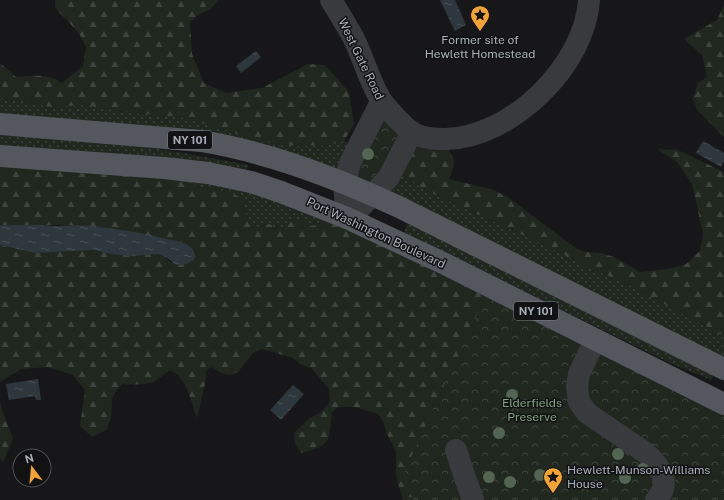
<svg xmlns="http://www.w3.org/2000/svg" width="724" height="500" font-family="'Public Sans',sans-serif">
  <defs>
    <pattern id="grass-dots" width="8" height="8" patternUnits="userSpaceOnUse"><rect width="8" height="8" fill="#1f271f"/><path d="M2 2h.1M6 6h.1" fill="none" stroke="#3d443d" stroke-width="1.8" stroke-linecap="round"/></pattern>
    <pattern id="forest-firs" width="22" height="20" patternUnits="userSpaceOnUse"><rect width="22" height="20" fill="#1f271f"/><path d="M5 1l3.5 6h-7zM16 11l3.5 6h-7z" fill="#3d443d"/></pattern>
    <pattern id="park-crowns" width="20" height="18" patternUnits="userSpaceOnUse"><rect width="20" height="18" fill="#1f271f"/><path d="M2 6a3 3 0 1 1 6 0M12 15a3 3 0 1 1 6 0" fill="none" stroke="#3d443d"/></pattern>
    <pattern id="water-ripples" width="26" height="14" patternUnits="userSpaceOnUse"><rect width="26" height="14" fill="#2d373d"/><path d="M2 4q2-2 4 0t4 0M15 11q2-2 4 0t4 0" fill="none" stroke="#495157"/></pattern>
  </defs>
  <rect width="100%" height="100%" fill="#171719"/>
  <g fill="url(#grass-dots)">
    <path d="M 0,98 L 13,99 L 50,107 L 84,105 L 123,112 L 180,117 L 220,128 L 257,141 L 296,146 L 330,145 L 344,141 L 358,147 L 344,184 L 255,152 L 0,124 Z"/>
    <path d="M 0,135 L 123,144 L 178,152 L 248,165 L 246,172 L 0,146 Z"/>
    <path d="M 401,162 L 404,174 L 423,189 L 543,244 L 585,266 L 625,283 L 724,336 L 724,369 L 373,194 Z"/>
    <path d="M 162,169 L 345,217 L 319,223 L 313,226 L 290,223 C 280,231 277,230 265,224 L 255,228 L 252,227 L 249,225 L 243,203 L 227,192 L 195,186 L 155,174 Z"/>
    <path d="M 407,224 L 416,226 L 716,372 L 711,380 L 670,363 L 404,233 Z"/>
  </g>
  <g fill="url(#forest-firs)">
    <path d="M 55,0 L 218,0 L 211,9 L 198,15 L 190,22 L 192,54 L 204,83 L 226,93 L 262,88 L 308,64 L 325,65 L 349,92 L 354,124 L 344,141 L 330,145 L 296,146 L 257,141 L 220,128 L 180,117 L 123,112 L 84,105 L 50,107 L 13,99 L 0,98 L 0,63 L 16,77 C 31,76 49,73 62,83 L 83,66 L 86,47 L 79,33 L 55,8 Z"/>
    <path d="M 724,5 L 724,137 L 697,110 L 693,98 L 698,83 L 707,77 L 702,55 L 684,39 L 717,20 Z"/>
    <path d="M 440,143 C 456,155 457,161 449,179 L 494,190 L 509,198 L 577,249 L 586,252 L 600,253 L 614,257 L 640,272 L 668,269 L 686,264 L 700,251 L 703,234 L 692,184 L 677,162 L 657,149 L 678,150 L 724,172 L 724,336 L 625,283 L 585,266 L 543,244 L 423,189 L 404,174 L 401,162 L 409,147 Z"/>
    <path d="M 0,156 L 155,174 L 195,186 L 227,192 L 238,196 L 243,203 L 249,224 L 252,227 L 255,228 L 268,224 L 272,225 L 274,229 C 286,230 296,211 306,225 L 313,226 L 328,220 L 489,287 L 457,500 L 403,500 L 396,477 L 396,451 L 387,434 L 384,423 L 378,414 L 355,407 L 338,407 L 332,412 C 329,441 332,445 301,453 L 295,444 L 294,433 L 307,420 L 322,411 L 330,402 L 329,389 L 311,368 L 300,364 L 293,358 L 262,349 L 253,353 L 238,372 L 230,375 L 221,373 L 211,367 L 206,371 L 205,384 L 197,418 C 191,401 187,379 171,370 C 165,372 161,378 155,381 C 147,385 131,385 122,384 C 109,398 113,400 111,417 C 110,421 108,426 106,430 L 92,437 L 80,426 L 85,390 L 73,375 L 48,367 L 21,369 L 0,382 L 0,245 L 35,253 L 94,250 L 110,254 L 159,254 L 163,256 L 172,263 L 195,252 L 189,245 L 75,225 C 63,226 53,225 41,225 C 27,225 14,226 0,225 Z"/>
    <path d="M 0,401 L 2,411 L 13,438 L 3,463 L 0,457 Z"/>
  </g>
  <g fill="url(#park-crowns)">
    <path d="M 381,102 L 412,132 L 373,194 L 344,184 Z"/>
    <path d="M 489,287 L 724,404 L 724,500 L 414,500 L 401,479 Z"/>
  </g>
  <g fill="url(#water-ripples)">
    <path d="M 440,0 L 455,0 L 466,25 L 455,31 Z"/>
    <path d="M 256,51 L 261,57 L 241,73 L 236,66 Z"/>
    <path d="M 703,141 L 724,153 L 724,161 L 721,167 L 696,153 Z"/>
    <path d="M 0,225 C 14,226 29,224 43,225 C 49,225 55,227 61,226 C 66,226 72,225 77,225 C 105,227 134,231 162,238 C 173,241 200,242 194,260 C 173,272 176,260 159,254 L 130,256 L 110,254 L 94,250 L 35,253 L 0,245 Z"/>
    <path d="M 38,379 L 41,400 L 36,400 L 35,396 L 9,400 L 6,384 Z"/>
    <path d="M 293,385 L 304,394 L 281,420 L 270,410 Z"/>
  </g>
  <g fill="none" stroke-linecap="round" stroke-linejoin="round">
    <g stroke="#383a3e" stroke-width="22">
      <path d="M 331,0 C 339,13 347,26 354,39 C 364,59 369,81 381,100 C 385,107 404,126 410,131 C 419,138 435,139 445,139 C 512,138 585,65 589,0"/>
      <path d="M 347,218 L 344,184 L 350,163 L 381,102"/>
      <path d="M 347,218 L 362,206 L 389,177 L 412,132"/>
      <path d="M 595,340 L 579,374 L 577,387 L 579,402 L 587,413 L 646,453 C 661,467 672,483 656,500"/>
      <path d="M 456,450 L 464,475 L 473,500"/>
    </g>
    <g stroke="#54575d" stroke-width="22">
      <path d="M 0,124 L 201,141 C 268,152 337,178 399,207 L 724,369"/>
      <path d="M 0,156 L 164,168 L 208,173 L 251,182 L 281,192 L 347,218 L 443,263 L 724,404"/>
    </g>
  </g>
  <g fill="#516552">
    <circle cx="368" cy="154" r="6"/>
    <circle cx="512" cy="395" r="6"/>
    <circle cx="499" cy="433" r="6"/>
    <circle cx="618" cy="454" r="6"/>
    <circle cx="643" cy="469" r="6"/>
    <circle cx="540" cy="475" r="6"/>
    <circle cx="489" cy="477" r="6"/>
    <circle cx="625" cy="478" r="6"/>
    <circle cx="510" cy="482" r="6"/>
  </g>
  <defs>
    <g id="sight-pin" transform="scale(1)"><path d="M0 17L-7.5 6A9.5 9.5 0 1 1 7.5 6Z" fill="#f3a235" stroke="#121214"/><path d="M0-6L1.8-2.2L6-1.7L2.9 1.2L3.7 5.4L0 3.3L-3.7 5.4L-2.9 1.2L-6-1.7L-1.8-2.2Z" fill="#111"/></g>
  </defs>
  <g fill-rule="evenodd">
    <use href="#sight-pin" x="480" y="15"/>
    <use href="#sight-pin" x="553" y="477"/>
  </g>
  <g text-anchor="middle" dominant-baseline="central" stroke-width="3" stroke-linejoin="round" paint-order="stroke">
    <g fill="#121214" stroke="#7c8088" stroke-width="1">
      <rect x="168" y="131" width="44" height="18" rx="3"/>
      <rect x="514" y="302" width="44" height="18" rx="3"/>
    </g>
    <g font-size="11" font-weight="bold" fill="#a9afb9">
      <text x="190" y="140">NY 101</text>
      <text x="536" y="311">NY 101</text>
    </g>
    <g font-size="12" fill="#a9afb9" stroke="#121214">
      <text x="480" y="40">Former site of<tspan x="480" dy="14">Hewlett Homestead</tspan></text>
      <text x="567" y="470" text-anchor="start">Hewlett-Munson-Williams<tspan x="567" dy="14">House</tspan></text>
    </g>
    <g font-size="12" fill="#a9afb9" stroke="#121214">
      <text transform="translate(361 59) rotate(64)">West Gate Road</text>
      <text transform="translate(376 233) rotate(25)">Port Washington Boulevard</text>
    </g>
    <g font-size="12" fill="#81a480" stroke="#121214">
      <text x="532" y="403">Elderfields<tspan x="532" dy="14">Preserve</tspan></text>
    </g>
  </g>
  <g transform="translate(32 468) rotate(344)"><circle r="19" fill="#121214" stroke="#4e5156"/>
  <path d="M0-3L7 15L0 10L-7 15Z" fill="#f3a235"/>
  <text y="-6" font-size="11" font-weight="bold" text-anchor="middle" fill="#a9afb9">N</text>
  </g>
</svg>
